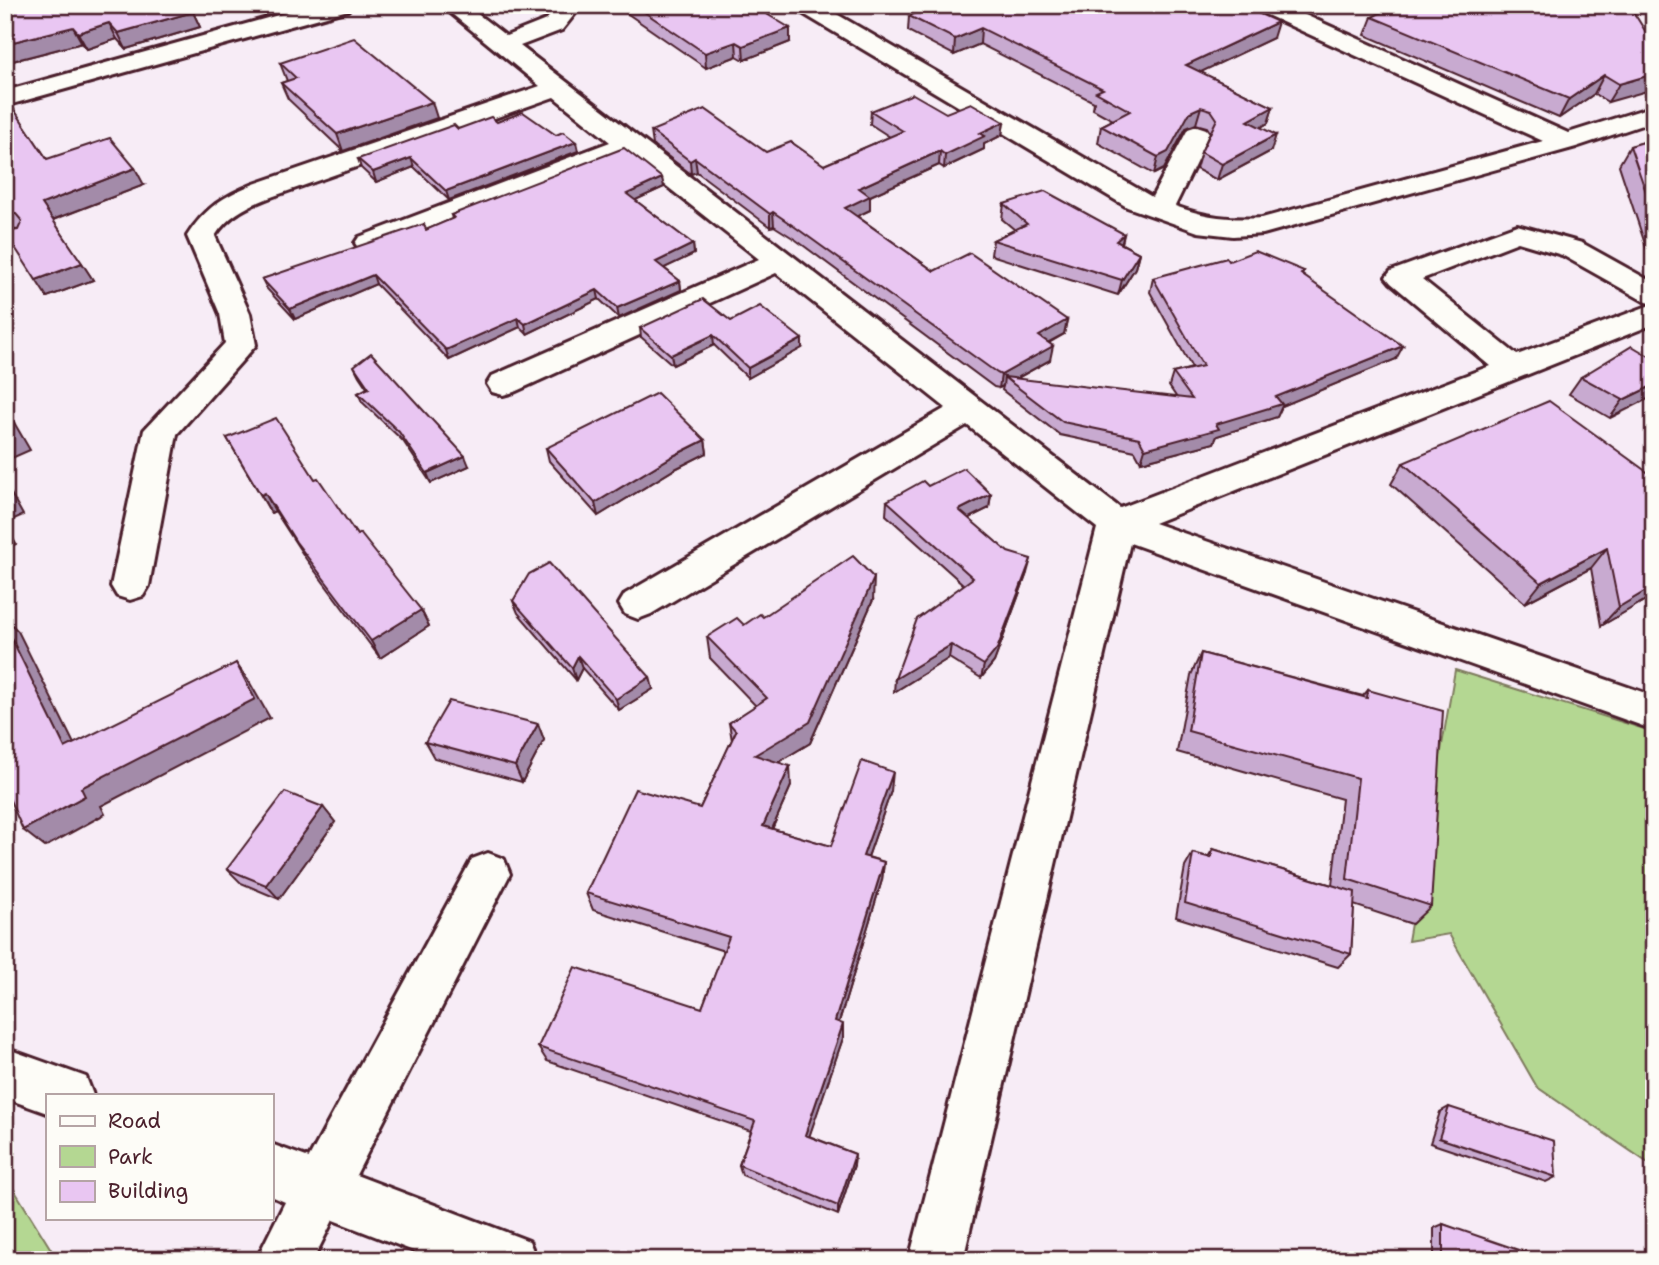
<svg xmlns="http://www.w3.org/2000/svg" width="1659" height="1265" font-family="'Shantell Sans',sans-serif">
  <rect width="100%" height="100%" fill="#f7ecf6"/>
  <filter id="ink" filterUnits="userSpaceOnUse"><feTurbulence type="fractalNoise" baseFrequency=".0143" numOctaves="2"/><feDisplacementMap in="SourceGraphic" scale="14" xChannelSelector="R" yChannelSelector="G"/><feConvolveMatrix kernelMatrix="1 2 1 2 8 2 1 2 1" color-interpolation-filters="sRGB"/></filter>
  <g filter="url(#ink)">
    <g fill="#b4d792" stroke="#7f7b5e" stroke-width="2">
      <path d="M 1455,670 L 1654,732 L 1654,1167 L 1537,1087 L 1449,934 L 1408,941 Z"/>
      <path d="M 5,1175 L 52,1251 L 46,1260 L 5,1260 Z"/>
    </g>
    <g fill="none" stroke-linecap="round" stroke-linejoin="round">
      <g stroke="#4a1f2b" stroke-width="6">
        <g id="minor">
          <path d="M 314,5 L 351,5 L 348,10 L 5,106 L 5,91 Z"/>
          <path d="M 441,5 L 466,5 L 506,36 L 546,20 L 559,5 L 582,5 L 562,30 L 520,46 L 1120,508 L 1490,366 L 1391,283 L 1386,277 L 1391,271 L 1517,225 L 1582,243 L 1654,283 L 1654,324 L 1154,523 L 1654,696 L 1654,730 L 1130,543 L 963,1260 L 909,1260 L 1097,528 L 967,425 L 651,614 L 638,619 L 625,614 L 619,604 L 625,594 L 946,408 L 776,273 L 514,392 L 503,395 L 492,392 L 487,384 L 492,376 L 759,259 L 626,154 L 379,249 L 369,251 L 359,249 L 355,243 L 359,237 L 610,142 L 554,97 L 274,196 C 250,205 229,214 215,236 L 250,314 L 256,345 L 177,434 L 149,586 L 143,596 L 130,600 L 117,596 L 111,586 L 144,430 L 225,343 L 220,314 L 187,236 C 205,208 224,196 254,184 L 540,86 ZM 1518,242 L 1562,255 L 1644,301 L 1653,304 L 1517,355 L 1422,279 Z"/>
          <path d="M 794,5 L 821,5 L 1152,197 L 1188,129 L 1197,126 L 1206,129 L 1210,134 L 1175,206 C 1205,217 1230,220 1262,218 L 1543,141 L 1256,10 L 1253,5 L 1283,5 L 1568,133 L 1654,106 L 1654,121 L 1576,147 L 1263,234 L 1233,236 L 1198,232 L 1127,207 L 797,10 Z"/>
          <path d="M 488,853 L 504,859 L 510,874 L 356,1175 L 529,1241 L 537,1260 L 437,1260 L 333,1220 L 313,1260 L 256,1260 L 285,1202 L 271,1196 L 271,1144 L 309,1158 L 472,859 Z"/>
          <path d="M 5,1048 L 86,1077 L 93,1095 L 47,1095 L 47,1113 L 5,1098 Z"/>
        </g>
      </g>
      <use href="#minor" fill="#fdfcf7" fill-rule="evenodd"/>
    </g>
    <g fill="#c8aad0" stroke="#4a1f2b" stroke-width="2">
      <path d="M 5,5 L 193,12 L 200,27 L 126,49 L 117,39 L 87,49 L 82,43 L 5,63 L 13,76 L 5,78 Z"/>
      <path d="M 615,5 L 765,5 L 769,15 L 790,42 L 744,60 L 737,56 L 706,68 Z"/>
      <path d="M 917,5 L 1240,5 L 1273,38 L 1200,72 L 1273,107 L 1268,123 L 1261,127 L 1271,151 L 1217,180 L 1196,169 L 1201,152 L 1210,132 L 1207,127 L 1196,124 L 1186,128 L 1164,169 L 1154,174 L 1098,143 L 1101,126 L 1113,120 L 1093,109 L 1094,102 L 980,44 L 954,55 L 908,31 L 909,16 L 924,9 Z"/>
      <path d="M 1372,17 L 1654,45 L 1608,102 L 1594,94 L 1559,118 L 1365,35 Z"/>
      <path d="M 280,63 L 437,118 L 343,151 L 288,99 L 281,83 L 287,81 Z"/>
      <path d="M 5,96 L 47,159 L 144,185 L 53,220 L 93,280 L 47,297 L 18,230 L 5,229 Z"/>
      <path d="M 871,111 L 946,113 L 1004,122 L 1002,135 L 984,144 L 984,149 L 944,168 L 939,165 L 870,196 L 870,210 L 857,216 L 934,271 L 1067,320 L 1064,334 L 1049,343 L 1050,360 L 1016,379 L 1177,398 L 1169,386 L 1173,373 L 1192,368 L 1150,292 L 1153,278 L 1229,261 L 1304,271 L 1302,275 L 1396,359 L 1282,406 L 1277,417 L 1217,436 L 1214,443 L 1141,462 L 1135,451 L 1060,435 L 1002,390 L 1003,386 L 999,388 L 994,387 L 796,240 L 774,226 L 770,227 L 697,172 L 691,174 L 653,145 L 651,131 L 766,152 L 824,165 L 890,137 L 870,124 Z"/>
      <path d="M 497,122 L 578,151 L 449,200 L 414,167 L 376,182 L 361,168 L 358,159 L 458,129 Z"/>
      <path d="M 1654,139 L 1654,251 L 1648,253 L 1619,165 L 1630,146 Z"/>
      <path d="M 664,187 L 635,200 L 693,244 L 694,254 L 664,268 L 680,281 L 681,290 L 619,318 L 599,299 L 527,334 L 520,327 L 449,360 L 376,284 L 295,319 L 267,289 L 262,279 L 426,230 L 452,219 L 451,215 Z"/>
      <path d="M 1004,204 L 1124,234 L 1122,244 L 1139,253 L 1135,268 L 1118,295 L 991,255 L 993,240 L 1015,230 L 1002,219 Z"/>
      <path d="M 731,321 L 802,348 L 748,378 L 714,345 L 673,365 L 641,337 L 640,328 Z"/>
      <path d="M 1654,359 L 1610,418 L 1569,394 L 1581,377 Z"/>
      <path d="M 354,366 L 469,466 L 431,483 L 403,441 L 362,402 L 358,393 L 367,388 L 359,376 Z"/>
      <path d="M 227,438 L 315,479 L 357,535 L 421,610 L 429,626 L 380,658 L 306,559 L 275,511 L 271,513 Z"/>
      <path d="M 705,440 L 707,453 L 675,469 L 598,516 L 549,461 L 546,448 Z"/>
      <path d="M 1403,463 L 1654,477 L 1654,595 L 1601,626 L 1591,568 L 1525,603 L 1391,484 Z"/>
      <path d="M 928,486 L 991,494 L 989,508 L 968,518 L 1027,573 L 994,662 L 981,678 L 949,658 L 894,692 L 964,585 L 886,515 L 887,501 Z"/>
      <path d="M 873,600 L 810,743 L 778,762 L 791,786 L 772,829 L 831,846 L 891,791 L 868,857 L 884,862 L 882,880 L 839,1022 L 843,1038 L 809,1136 L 855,1154 L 854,1165 L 838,1215 L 742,1175 L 739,1165 L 751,1131 L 547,1061 L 538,1047 L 702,1008 L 724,951 L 593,910 L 586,893 L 700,808 L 732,740 L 729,723 L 756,706 L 710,658 L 707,637 L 744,625 L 763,617 Z"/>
      <path d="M 513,601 L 653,689 L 619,710 L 582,668 L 576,680 L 518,613 Z"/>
      <path d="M 1201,653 L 1363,696 L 1368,690 L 1431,906 L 1412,924 L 1354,905 L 1351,954 L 1338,967 L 1176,917 L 1185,867 L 1193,853 L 1208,857 L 1213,849 L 1332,885 L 1342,799 L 1177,752 L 1191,675 Z"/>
      <path d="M 538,724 L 544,740 L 522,782 L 434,758 L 425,742 Z"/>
      <path d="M 323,807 L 335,822 L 279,899 L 241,883 L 227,869 Z"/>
      <path d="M 1449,1107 L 1556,1177 L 1546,1182 L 1430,1143 L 1440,1112 Z"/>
      <path d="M 1443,1224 L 1533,1260 L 1434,1260 L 1434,1228 Z"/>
    </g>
    <g fill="#a38ba9" stroke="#4a1f2b" stroke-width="2">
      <path d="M 269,5 L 310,5 L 265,16 L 262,7 Z"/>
      <path d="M 768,7 L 769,21 L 760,10 Z"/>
      <path d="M 193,12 L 200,27 L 126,49 L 118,33 Z"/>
      <path d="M 1278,22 L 1273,38 L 1182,81 L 1186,65 Z"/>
      <path d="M 109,23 L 117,39 L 87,49 L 78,33 Z"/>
      <path d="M 73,27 L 82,43 L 5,63 L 13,76 L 5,78 L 5,44 Z"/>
      <path d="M 790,28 L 790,42 L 744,60 L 743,46 Z"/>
      <path d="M 981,28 L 980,44 L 954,55 L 955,39 Z"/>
      <path d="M 736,42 L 737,56 L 706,68 L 705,53 Z"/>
      <path d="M 1654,74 L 1654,89 L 1608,102 L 1619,84 Z"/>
      <path d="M 1604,75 L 1594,94 L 1559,118 L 1569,99 Z"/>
      <path d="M 432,102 L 437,118 L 343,151 L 337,134 Z"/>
      <path d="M 1201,107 L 1196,124 L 1186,128 L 1164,169 L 1154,174 L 1158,157 L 1190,112 Z"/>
      <path d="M 1273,107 L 1268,123 L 1243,137 L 1248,121 Z"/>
      <path d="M 1004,122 L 1002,135 L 984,144 L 984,149 L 944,168 L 945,155 L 980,133 Z"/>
      <path d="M 1276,135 L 1271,151 L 1217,180 L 1222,164 Z"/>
      <path d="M 576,142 L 578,151 L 449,200 L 446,191 Z"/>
      <path d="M 940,151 L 939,165 L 870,196 L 870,210 L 845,222 L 845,208 L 859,188 Z"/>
      <path d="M 411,158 L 414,167 L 376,182 L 373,172 Z"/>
      <path d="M 695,158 L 697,172 L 691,174 L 690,161 Z"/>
      <path d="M 135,168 L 144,185 L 52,220 L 42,204 Z"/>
      <path d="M 662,178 L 664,187 L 629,203 L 627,194 Z"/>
      <path d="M 773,212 L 774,226 L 770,227 L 770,214 Z"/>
      <path d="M 1124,234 L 1120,249 L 1116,241 Z"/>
      <path d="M 693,244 L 694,254 L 658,271 L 656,262 Z"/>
      <path d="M 1654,245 L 1654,251 L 1648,253 Z"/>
      <path d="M 1139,253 L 1135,268 L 1118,295 L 1122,280 Z"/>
      <path d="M 82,263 L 93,280 L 47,297 L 36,280 Z"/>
      <path d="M 373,275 L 376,284 L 295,319 L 290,309 Z"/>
      <path d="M 680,281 L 681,290 L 619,318 L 617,308 Z"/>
      <path d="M 597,290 L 599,299 L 527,334 L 525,324 Z"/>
      <path d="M 518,318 L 520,327 L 449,360 L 446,350 Z"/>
      <path d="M 1067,320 L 1064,334 L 1036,349 L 1039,336 Z"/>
      <path d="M 713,335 L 714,345 L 673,365 L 671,355 Z"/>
      <path d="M 802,339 L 802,348 L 748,378 L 748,368 Z"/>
      <path d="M 1053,346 L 1050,360 L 1010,382 L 1004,377 L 1003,386 L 999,388 L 1001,375 Z"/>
      <path d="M 1403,346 L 1396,359 L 1282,406 L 1277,417 L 1217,436 L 1214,443 L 1141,462 L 1145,449 Z"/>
      <path d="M 1654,385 L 1654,396 L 1610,418 L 1623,400 Z"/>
      <path d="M 5,407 L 30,450 L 5,461 Z"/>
      <path d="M 705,440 L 707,453 L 675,469 L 598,516 L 595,503 L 673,456 Z"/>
      <path d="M 465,456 L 469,466 L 431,483 L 427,473 Z"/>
      <path d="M 5,483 L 23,515 L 5,523 Z"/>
      <path d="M 265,493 L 275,511 L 271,513 L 261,495 Z"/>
      <path d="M 991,494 L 989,508 L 957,524 L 959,510 Z"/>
      <path d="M 5,524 L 16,544 L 5,549 Z"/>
      <path d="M 1607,548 L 1591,568 L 1525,603 L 1541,583 Z"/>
      <path d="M 1031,559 L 1027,573 L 994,662 L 981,678 L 984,665 Z"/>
      <path d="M 874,578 L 873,600 L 810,743 L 757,775 L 755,755 Z"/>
      <path d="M 1654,586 L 1654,595 L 1601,626 L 1619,607 Z"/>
      <path d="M 421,610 L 429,626 L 380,658 L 371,641 Z"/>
      <path d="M 5,618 L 18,631 L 85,766 L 65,748 L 5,629 Z"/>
      <path d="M 951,645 L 949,658 L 894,692 L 895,679 Z"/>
      <path d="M 578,656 L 582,668 L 576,680 L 572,668 Z"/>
      <path d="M 236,663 L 250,683 L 270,718 L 101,806 L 105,814 L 45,847 L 23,830 Z"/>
      <path d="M 650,677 L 653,689 L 619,710 L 616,699 Z"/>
      <path d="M 538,724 L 544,740 L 522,782 L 515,766 Z"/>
      <path d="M 790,766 L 791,786 L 765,845 L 763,826 Z"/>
      <path d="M 893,772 L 891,791 L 862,874 L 863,856 Z"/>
      <path d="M 323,807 L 335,822 L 279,899 L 266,885 Z"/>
      <path d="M 884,862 L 882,880 L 835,1035 L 835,1021 Z"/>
      <path d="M 843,1024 L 843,1038 L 806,1146 L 805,1135 Z"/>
      <path d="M 855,1154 L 854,1165 L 838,1215 L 838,1206 Z"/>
    </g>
    <g fill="#e9c6f2" stroke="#4a1f2b" stroke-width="2">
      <path d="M 5,5 L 187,5 L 193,12 L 118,33 L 109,23 L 78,33 L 73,27 L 5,44 Z"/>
      <path d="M 634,5 L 765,5 L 768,7 L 760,10 L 790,28 L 743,46 L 736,42 L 705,53 Z"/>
      <path d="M 935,5 L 1240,5 L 1278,22 L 1186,65 L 1273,107 L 1248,121 L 1276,135 L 1222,164 L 1201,152 L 1217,119 L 1211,110 L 1201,107 L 1190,112 L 1168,152 L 1158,157 L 1101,126 L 1130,111 L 1096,92 L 1103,89 L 981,28 L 955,39 L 909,16 Z"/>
      <path d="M 1396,5 L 1629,5 L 1654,45 L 1654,74 L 1619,84 L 1604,75 L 1569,99 L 1372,17 Z"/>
      <path d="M 354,38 L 432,102 L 337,134 L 281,83 L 296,78 L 280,63 Z"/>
      <path d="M 913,94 L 946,113 L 971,103 L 1004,122 L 980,133 L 985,136 L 945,155 L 940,151 L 859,188 L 870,196 L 845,208 L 934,271 L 970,253 L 1067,320 L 1039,336 L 1053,346 L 1001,375 L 997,373 L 795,227 L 773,212 L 770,214 L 695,158 L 690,161 L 651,131 L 705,109 L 766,152 L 791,142 L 824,165 L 903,131 L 871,111 Z"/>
      <path d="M 5,96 L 47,159 L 110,138 L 135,168 L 42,204 L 82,263 L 36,280 L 5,232 L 18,230 L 22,221 L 16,214 L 5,213 Z"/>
      <path d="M 523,112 L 556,135 L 563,132 L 576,142 L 446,191 L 411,158 L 373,172 L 358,159 L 454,125 L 458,129 L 491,117 L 497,122 Z"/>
      <path d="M 1654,139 L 1654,215 L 1630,146 Z"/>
      <path d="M 624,148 L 662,178 L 627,194 L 693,244 L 656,262 L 680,281 L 617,308 L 597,290 L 525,324 L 518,318 L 446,350 L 373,275 L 290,309 L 262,279 L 424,224 L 426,230 L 454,218 L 451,215 Z"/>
      <path d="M 1045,191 L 1124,234 L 1116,241 L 1139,253 L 1122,280 L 993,240 L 1027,224 L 1004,204 Z"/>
      <path d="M 1255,251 L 1304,271 L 1301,274 L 1403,346 L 1276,397 L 1282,404 L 1216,424 L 1219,429 L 1145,449 L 1139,438 L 1063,422 L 1004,377 L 1192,399 L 1173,373 L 1203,366 L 1153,278 L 1227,258 L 1229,261 Z"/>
      <path d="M 703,299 L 731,321 L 760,306 L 802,339 L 748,368 L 713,335 L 671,355 L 640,328 Z"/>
      <path d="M 1632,346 L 1654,359 L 1654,385 L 1623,400 L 1581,377 Z"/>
      <path d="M 371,353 L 465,456 L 427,473 L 399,432 L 358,393 L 369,388 L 354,366 Z"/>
      <path d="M 657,393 L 705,440 L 673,456 L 595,503 L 546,448 Z"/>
      <path d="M 1549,401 L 1654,477 L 1654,586 L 1619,607 L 1607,548 L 1541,583 L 1403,463 Z"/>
      <path d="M 5,414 L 13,428 L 5,432 Z"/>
      <path d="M 276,418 L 315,479 L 318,478 L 357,535 L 360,533 L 421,610 L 371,641 L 296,542 L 265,493 L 261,495 L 227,438 Z"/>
      <path d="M 964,468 L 991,494 L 959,510 L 1008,552 L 1031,559 L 997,649 L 984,665 L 951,645 L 895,679 L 917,619 L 973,578 L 887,501 L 923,481 L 928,486 Z"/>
      <path d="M 853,556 L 874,578 L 810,722 L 755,755 L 790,766 L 763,826 L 831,846 L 862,761 L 893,772 L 863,856 L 884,862 L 835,1021 L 843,1024 L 805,1135 L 855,1154 L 838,1206 L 739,1165 L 755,1121 L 538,1047 L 575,967 L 702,1008 L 729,937 L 586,893 L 635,789 L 700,808 L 736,731 L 729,723 L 767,698 L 707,637 L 737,618 L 744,625 L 760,614 L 763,617 Z"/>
      <path d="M 549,563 L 650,677 L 616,699 L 578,656 L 572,668 L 513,601 L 529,574 Z"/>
      <path d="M 5,625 L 65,748 L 236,663 L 255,699 L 81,788 L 85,796 L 23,830 L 5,789 Z"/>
      <path d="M 1201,653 L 1367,698 L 1368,690 L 1443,711 L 1431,906 L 1347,879 L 1358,778 L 1188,731 Z"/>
      <path d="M 449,701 L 538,724 L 515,766 L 425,742 Z"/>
      <path d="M 285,792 L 323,807 L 266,885 L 227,869 Z"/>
      <path d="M 1213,849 L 1355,892 L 1351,954 L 1185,903 L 1193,853 L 1211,858 Z"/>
      <path d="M 1449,1107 L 1554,1141 L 1556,1177 L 1439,1138 Z"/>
      <path d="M 1443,1224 L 1533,1255 L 1533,1260 L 1443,1260 Z"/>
    </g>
  </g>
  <rect width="1659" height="1265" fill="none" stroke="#fdfcf7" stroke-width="28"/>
  <rect x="14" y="14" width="1631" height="1237" fill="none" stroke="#4a1f2b" stroke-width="2.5" filter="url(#ink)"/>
  <rect x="46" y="1094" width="228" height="126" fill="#fdfcf7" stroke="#b5a4a5" stroke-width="2"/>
  <rect x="60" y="1116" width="35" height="10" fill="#fdfcf7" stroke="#b5a4a5" stroke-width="2"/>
  <text x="108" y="1128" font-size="21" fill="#4a1f2b">Road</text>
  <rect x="60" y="1146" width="35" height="21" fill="#b4d792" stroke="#b5a4a5" stroke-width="2"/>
  <text x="108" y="1164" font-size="21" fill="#4a1f2b">Park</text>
  <rect x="60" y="1181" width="35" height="21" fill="#e9c6f2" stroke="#b5a4a5" stroke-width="2"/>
  <text x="108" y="1198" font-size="21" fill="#4a1f2b">Building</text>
</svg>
